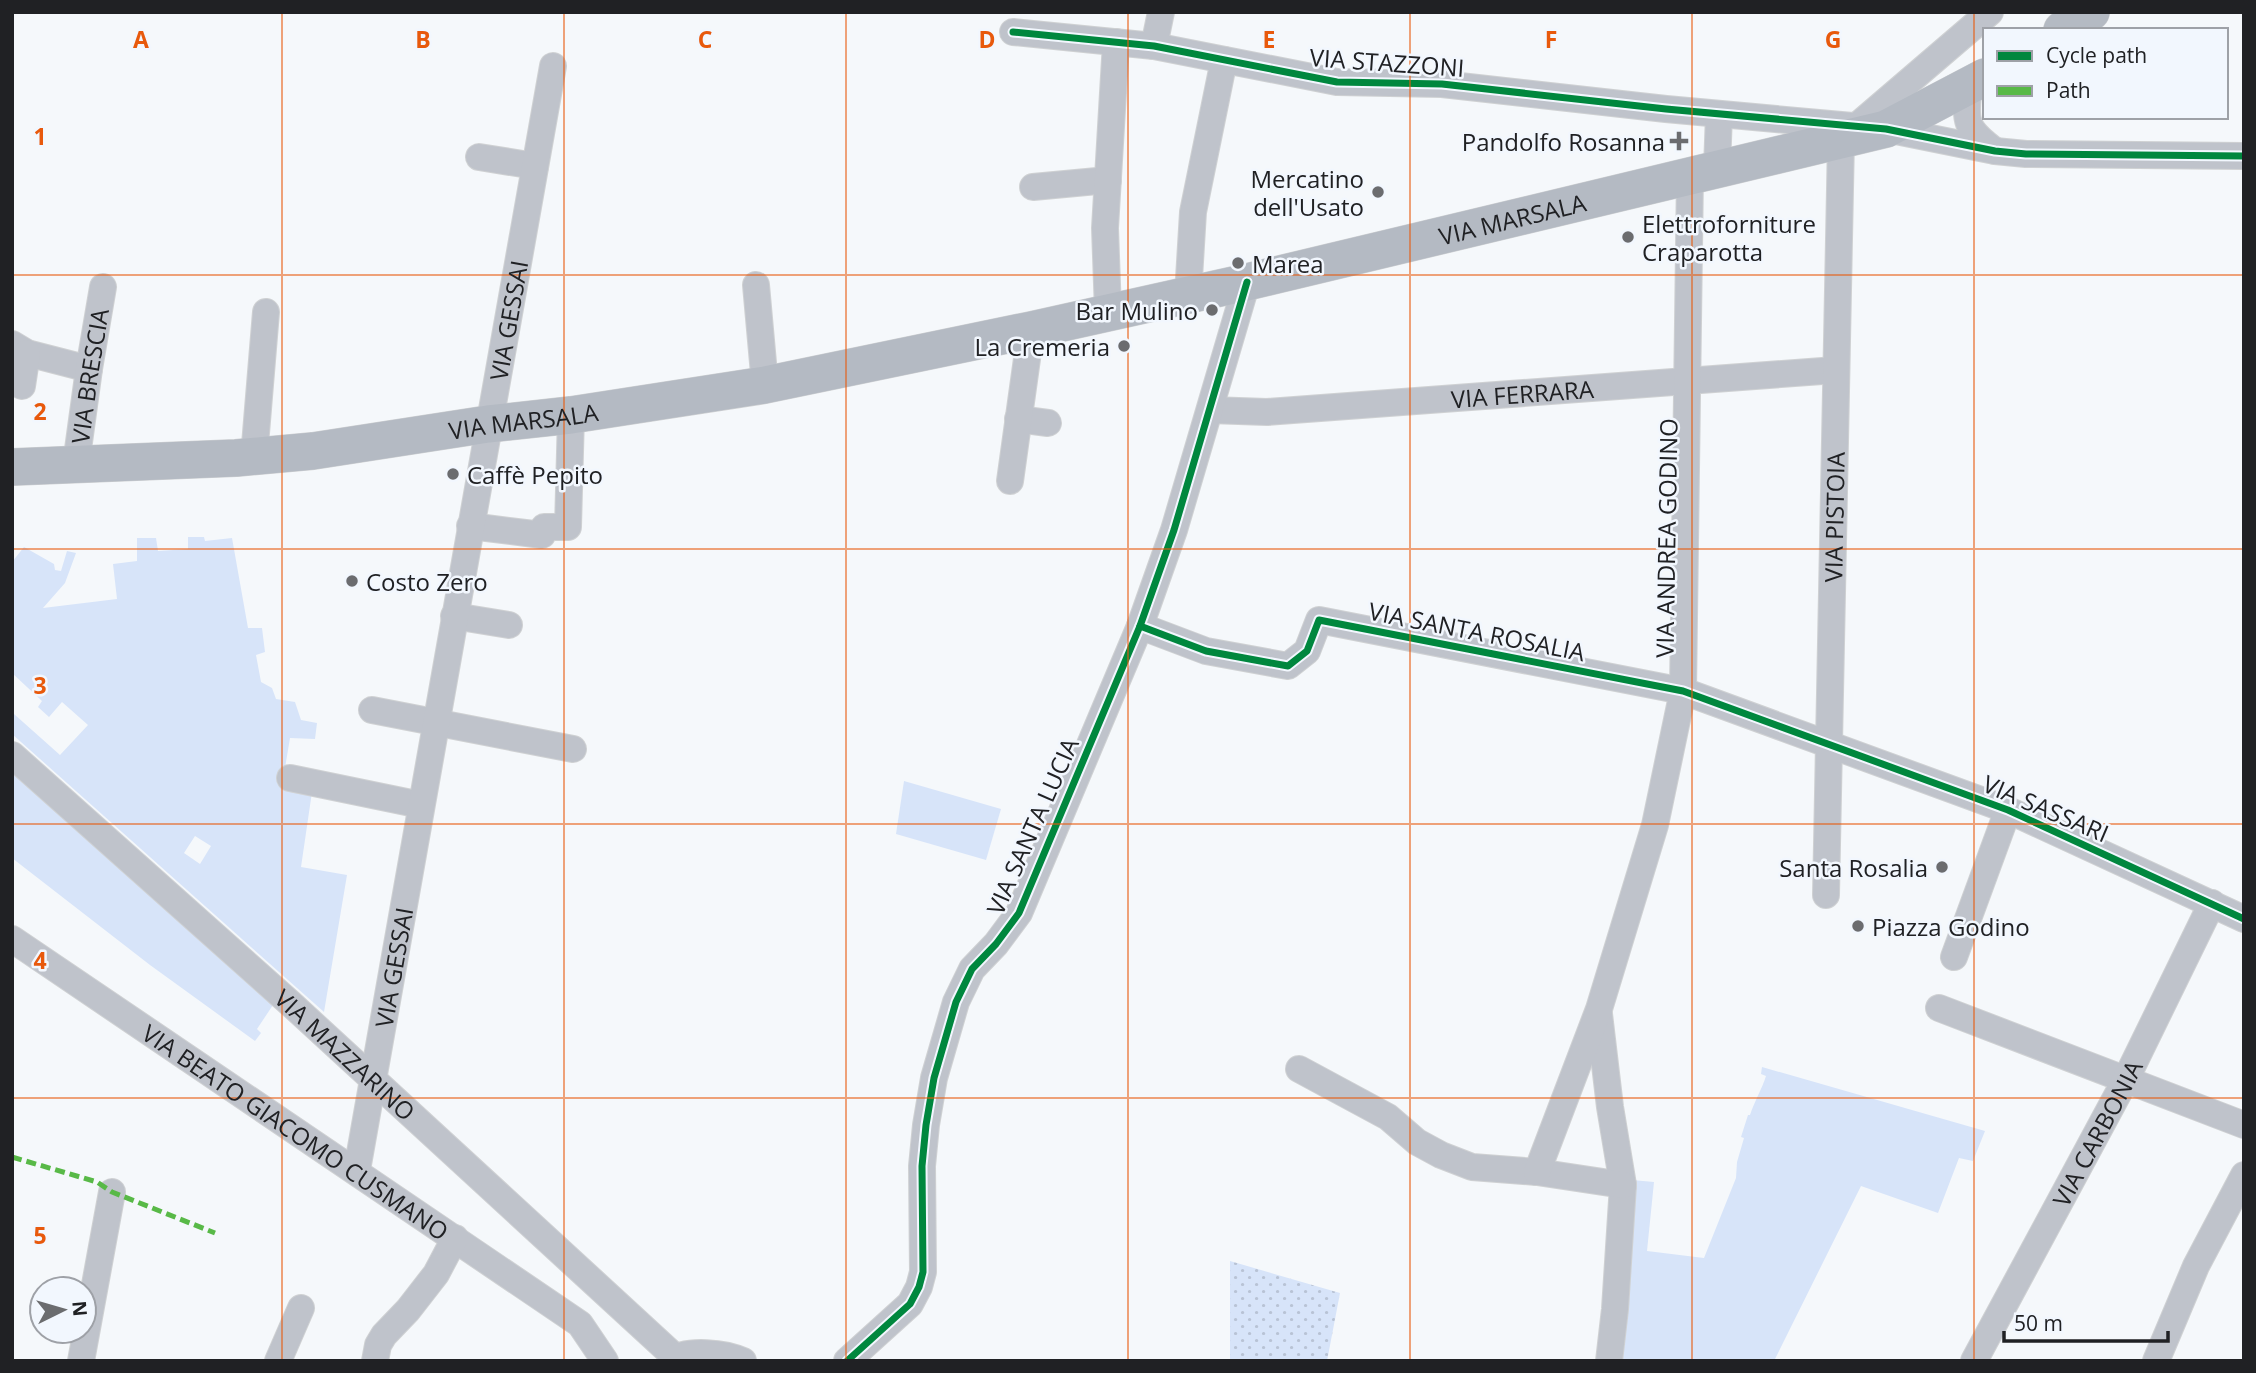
<svg xmlns="http://www.w3.org/2000/svg" width="2256" height="1373" font-family="'Open Sans',sans-serif">
  <defs>
    <pattern id="garden-dots" width="8" height="8" patternUnits="userSpaceOnUse" patternTransform="scale(1.75)"><rect width="8" height="8" fill="#d7e4f9"/><path d="M2 2h.1M6 6h.1" fill="none" stroke="#b8c3d5" stroke-width="1.8" stroke-linecap="round"/></pattern>
  </defs>
  <rect width="100%" height="100%" fill="#f5f8fb"/>
  <g fill="#d7e4f9" fill-rule="evenodd">
    <path d="M 188,537 L 204,537 L 205,541 L 232,538 L 248,628 L 262,628 L 265,652 L 256,655 L 261,682 L 272,688 L 276,699 L 295,702 L 301,720 L 317,723 L 315,739 L 290,738 L 282,786 L 312,792 L 301,867 L 347,875 L 324,1012 L 12,734 L 12,716 L 14,714 L 60,755 L 88,725 L 62,702 L 49,717 L 38,707 L 42,701 L 12,673 L 12,562 L 24,547 L 54,564 L 55,570 L 61,571 L 67,551 L 76,553 L 65,583 L 43,608 L 117,599 L 113,564 L 137,561 L 137,538 L 156,538 L 158,551 L 188,549 ZM 195,836 L 211,846 L 200,864 L 184,853 Z"/>
    <path d="M 12,771 L 273,1005 L 257,1029 L 261,1033 L 255,1041 L 150,965 L 12,858 Z"/>
    <path d="M 904,781 L 1001,809 L 986,860 L 896,834 Z"/>
    <path d="M 1762,1067 L 1985,1131 L 1973,1161 L 1959,1158 L 1938,1213 L 1861,1186 L 1774,1361 L 1615,1361 L 1632,1180 L 1654,1182 L 1647,1251 L 1704,1258 L 1736,1178 L 1737,1162 L 1744,1138 L 1741,1137 L 1748,1115 L 1750,1115 C 1755,1100 1762,1089 1766,1076 L 1761,1074 Z"/>
  </g>
  <path fill="url(#garden-dots)" d="M 1230,1261 L 1340,1293 L 1327,1361 L 1230,1361 Z"/>
  <g fill="none" stroke-linecap="round" stroke-linejoin="round">
    <g stroke="#cfd1d3" stroke-width="28">
      <g id="minor">
        <path d="M 1013,32 L 1154,46 L 1337,82 L 1442,84 L 1666,109 L 1886,129 L 1995,151 L 2026,154 L 2244,156"/>
        <path d="M 1154,46 L 1161,12"/>
        <path d="M 1969,87 C 1964,123 1966,129 1995,151"/>
        <path d="M 1850,132 L 1990,12"/>
        <path d="M 479,157 L 535,166"/>
        <path d="M 1717,168 L 1719,114"/>
        <path d="M 1033,187 L 1108,180"/>
        <path d="M 756,285 L 765,385"/>
        <path d="M 1188,295 L 1193,212 L 1224,60"/>
        <path d="M 1108,312 L 1105,228 L 1116,42"/>
        <path d="M 12,344 L 27,353 L 89,369"/>
        <path d="M 22,386 L 27,353"/>
        <path id="s1" d="M 1210,410 L 1267,412 L 1836,370"/>
        <path d="M 1018,419 L 1048,423"/>
        <path d="M 254,457 L 266,312"/>
        <path id="s2" d="M 76,464 L 89,369 L 103,287"/>
        <path d="M 1010,481 L 1031,330"/>
        <path d="M 470,526 L 542,535 L 544,527 L 568,527 L 571,415"/>
        <path d="M 454,616 L 509,625"/>
        <path d="M 1140,626 L 1206,651 L 1288,666 L 1307,651 L 1319,620 L 1683,691 L 2008,810 L 2244,919"/>
        <path d="M 372,710 L 573,749"/>
        <path id="s3" d="M 12,755 L 291,1004 L 675,1357"/>
        <path d="M 290,778 L 421,805"/>
        <path id="s4" d="M 1826,895 L 1841,139"/>
        <path id="s5" d="M 12,939 L 580,1324 L 605,1361"/>
        <path d="M 1954,957 L 2008,810"/>
        <path d="M 1939,1008 L 2244,1125"/>
        <path d="M 1599,1014 L 1610,1107 L 1623,1185 L 1615,1309 L 1609,1361"/>
        <path d="M 1299,1069 L 1388,1117 L 1417,1142 L 1441,1155 L 1472,1167 L 1537,1172 L 1623,1185"/>
        <path id="s6" d="M 357,1170 L 553,66"/>
        <path d="M 1537,1172 L 1599,1009 L 1655,825 L 1683,691 L 1690,175"/>
        <path d="M 81,1361 L 112,1192"/>
        <path d="M 278,1361 L 301,1308"/>
        <path d="M 375,1361 L 378,1345 L 384,1335 L 408,1310 L 436,1274 L 455,1238"/>
        <path d="M 671,1361 C 686,1348 726,1353 743,1361"/>
        <path d="M 847,1361 L 910,1304 L 919,1287 L 923,1272 L 922,1166 L 926,1125 L 934,1078 L 956,1002 L 972,969 L 996,944 L 1019,913 L 1140,626 L 1174,530 L 1247,282"/>
        <path id="s7" d="M 1974,1361 L 2126,1079 L 2212,903"/>
        <path d="M 2156,1361 L 2196,1266 L 2244,1175"/>
      </g>
    </g>
    <g stroke="#cfd1d3" stroke-width="38">
      <g id="secondary">
        <path d="M 2062,30 L 2091,12"/>
        <path id="s8" d="M 12,467 L 236,458 L 313,451 L 488,424 L 571,415 L 765,385 L 1031,330 L 1247,282 L 1886,129 L 1985,77"/>
      </g>
    </g>
    <use href="#minor" stroke="#bfc3cb" stroke-width="26"/>
    <use href="#secondary" stroke="#b4bac3" stroke-width="37"/>
    <path stroke="#58b947" stroke-width="5" stroke-dasharray="10 5" stroke-linecap="butt" d="M 12,1157 L 97,1182 L 112,1192 L 215,1233"/>
    <g stroke="#f2f7fe" stroke-width="11">
      <g id="cycleway">
        <path d="M 1013,32 L 1154,46 L 1337,82 L 1442,84 L 1666,109 L 1886,129 L 1995,151 L 2026,154 L 2244,156"/>
        <path d="M 1140,626 L 1206,651 L 1288,666 L 1307,651 L 1319,620 L 1683,691 L 2008,810 L 2244,919"/>
        <path d="M 847,1361 L 910,1304 L 919,1287 L 923,1272 L 922,1166 L 926,1125 L 934,1078 L 956,1002 L 972,969 L 996,944 L 1019,913 L 1140,626 L 1174,530 L 1247,282"/>
      </g>
    </g>
    <use href="#cycleway" stroke="#00873e" stroke-width="7"/>
  </g>
  <path fill="none" stroke="#e8590c" stroke-width="2" stroke-opacity="0.55" d="M 282,12 L 282,1361M 564,12 L 564,1361M 846,12 L 846,1361M 1128,12 L 1128,1361M 1410,12 L 1410,1361M 1692,12 L 1692,1361M 1974,12 L 1974,1361M 12,275 L 2244,275M 12,549 L 2244,549M 12,824 L 2244,824M 12,1098 L 2244,1098"/>
  <g fill="#6b6c6f" stroke="#f2f7fe" stroke-width="2.5">
    <path d="M1675.5 130.5h7v7h7v7h-7v7h-7v-7h-7v-7h7z"/>
    <circle cx="1378" cy="192" r="7"/>
    <circle cx="1628" cy="237" r="7"/>
    <circle cx="1238" cy="263" r="7"/>
    <circle cx="1212" cy="310" r="7"/>
    <circle cx="1124" cy="346" r="7"/>
    <circle cx="453" cy="474" r="7"/>
    <circle cx="352" cy="581" r="7"/>
    <circle cx="1942" cy="867" r="7"/>
    <circle cx="1858" cy="926" r="7"/>
  </g>
  <g text-anchor="middle" dominant-baseline="central" stroke-width="5" stroke-linejoin="round" paint-order="stroke">
    <g font-size="24" fill="#202124" stroke="#f2f7fe">
      <text transform="translate(1387 62) rotate(4)">VIA STAZZONI</text>
      <text stroke="none"><textPath href="#s8" startOffset="1524">VIA MARSALA</textPath></text>
      <text stroke="none"><textPath href="#s6" startOffset="863">VIA GESSAI</textPath></text>
      <text stroke="none"><textPath href="#s2" startOffset="89">VIA BRESCIA</textPath></text>
      <text stroke="none"><textPath href="#s1" startOffset="313">VIA FERRARA</textPath></text>
      <text stroke="none"><textPath href="#s8" startOffset="514">VIA MARSALA</textPath></text>
      <text stroke="none"><textPath href="#s4" startOffset="378">VIA PISTOIA</textPath></text>
      <text transform="translate(1666 538) rotate(-89)">VIA ANDREA GODINO</text>
      <text transform="translate(1477 631) rotate(11)">VIA SANTA ROSALIA</text>
      <text transform="translate(2046 808) rotate(23)">VIA SASSARI</text>
      <text transform="translate(1032 826) rotate(-66)">VIA SANTA LUCIA</text>
      <text stroke="none"><textPath href="#s6" startOffset="206">VIA GESSAI</textPath></text>
      <text stroke="none"><textPath href="#s3" startOffset="448">VIA MAZZARINO</textPath></text>
      <text stroke="none"><textPath href="#s5" startOffset="343">VIA BEATO GIACOMO CUSMANO</textPath></text>
      <text stroke="none"><textPath href="#s7" startOffset="259">VIA CARBONIA</textPath></text>
    </g>
    <g font-size="24" fill="#202124" stroke="#f2f7fe" text-anchor="end">
      <text x="1665" y="141">Pandolfo Rosanna</text>
      <text x="1364" y="178">Mercatino<tspan x="1364" dy="28">dell'Usato</tspan></text>
      <text x="1642" y="223" text-anchor="start">Elettroforniture<tspan x="1642" dy="28">Craparotta</tspan></text>
      <text x="1252" y="263" text-anchor="start">Marea</text>
      <text x="1198" y="310">Bar Mulino</text>
      <text x="1110" y="346">La Cremeria</text>
      <text x="467" y="474" text-anchor="start">Caffè Pepito</text>
      <text x="366" y="581" text-anchor="start">Costo Zero</text>
      <text x="1928" y="867">Santa Rosalia</text>
      <text x="1872" y="926" text-anchor="start">Piazza Godino</text>
    </g>
  </g>
  <g font-size="23" text-anchor="middle" font-weight="bold" fill="#e8590c" stroke="#f2f7fe" stroke-width="5" stroke-linejoin="round" paint-order="stroke">
    <text x="141" y="48">A</text>
    <text x="423" y="48">B</text>
    <text x="705" y="48">C</text>
    <text x="987" y="48">D</text>
    <text x="1269" y="48">E</text>
    <text x="1551" y="48">F</text>
    <text x="1833" y="48">G</text>
    <text x="40" y="145">1</text>
    <text x="40" y="420">2</text>
    <text x="40" y="694">3</text>
    <text x="40" y="969">4</text>
    <text x="40" y="1244">5</text>
  </g>
  <rect width="2256" height="1373" fill="none" stroke="#202124" stroke-width="28"/>
  <rect x="1983" y="28" width="245" height="91" fill="#f2f7fe" stroke="#9ea1a7" stroke-width="2"/>
  <rect x="1997" y="51" width="35" height="10" fill="#00873e" stroke="#9ea1a7" stroke-width="2"/>
  <text x="2046" y="63" font-size="21" fill="#202124">Cycle path</text>
  <rect x="1997" y="86" width="35" height="10" fill="#58b947" stroke="#9ea1a7" stroke-width="2"/>
  <text x="2046" y="98" font-size="21" fill="#202124">Path</text>
  <g transform="translate(63 1310) rotate(85)"><circle r="33" fill="#f2f7fe" stroke="#9ea1a7" stroke-width="2"/>
  <path d="M0-5L12 26L0 18L-12 26Z" fill="#6b6c6f"/>
  <text y="-10" font-size="19" font-weight="bold" text-anchor="middle" fill="#202124">N</text>
  </g>
  <path d="M2004 1331v10h164v-10" fill="none" stroke="#202124" stroke-width="3.5"/>
  <text x="2014" y="1331" font-size="21" fill="#202124" stroke="#f2f7fe" stroke-width="5" paint-order="stroke">50 m</text>
</svg>
